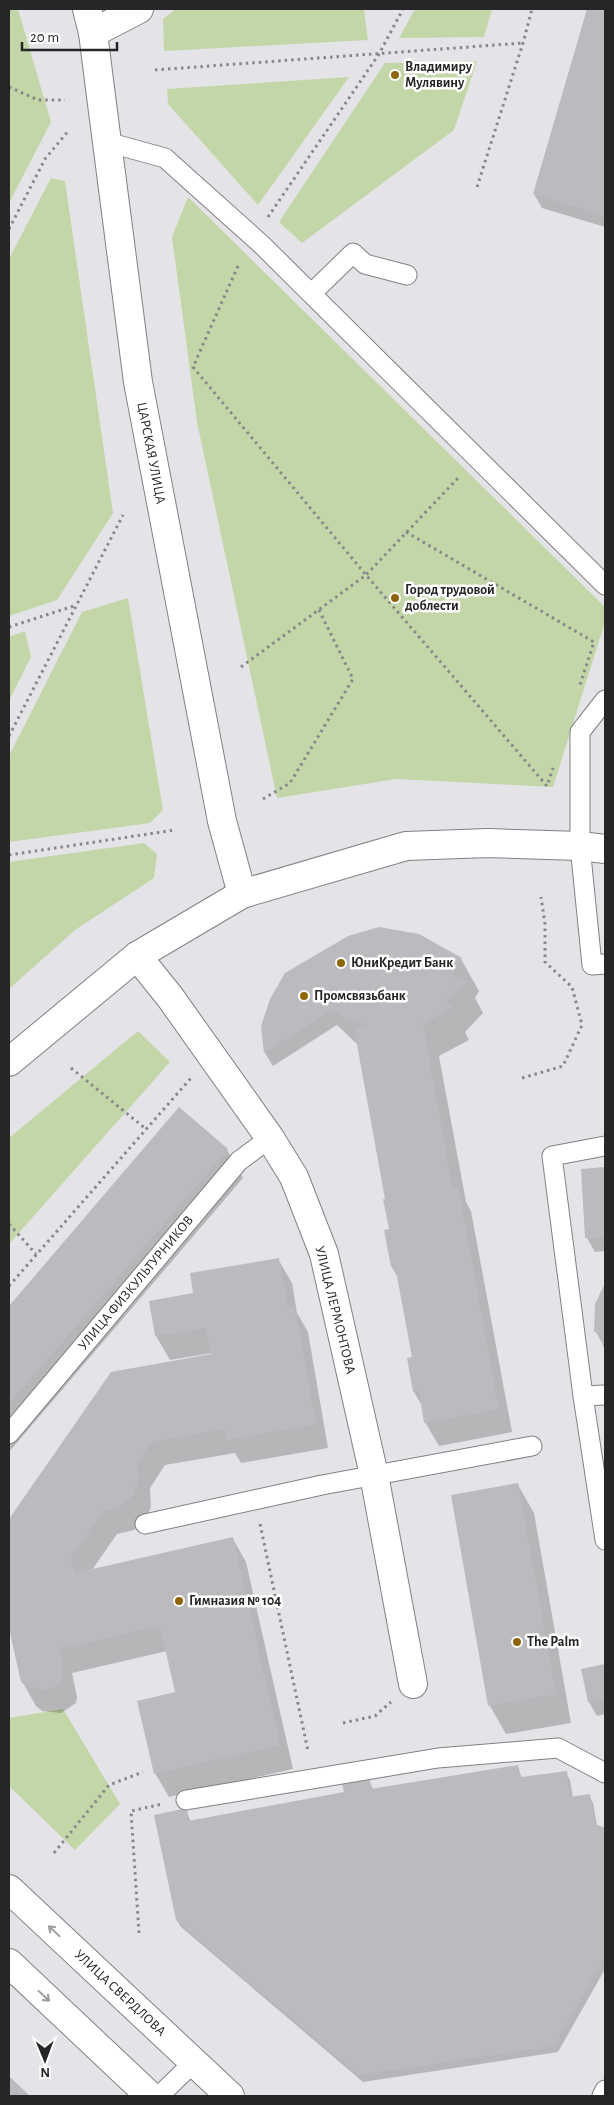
<svg xmlns="http://www.w3.org/2000/svg" width="614" height="2105" font-family="'Alegreya Sans',sans-serif">
  <rect width="100%" height="100%" fill="#e4e4e8"/>
  <g fill="#c3d6a7">
    <path d="M 9,9 L 18,9 L 51,122 L 9,203 Z"/>
    <path d="M 176,9 L 364,9 L 368,40 L 164,51 L 163,19 Z"/>
    <path d="M 415,9 L 492,9 L 484,37 L 399,38 Z"/>
    <path d="M 477,61 L 454,130 L 302,243 L 279,222 L 385,63 Z"/>
    <path d="M 349,77 L 258,205 L 168,104 L 167,89 Z"/>
    <path d="M 51,178 L 65,181 L 113,513 L 57,600 L 9,616 L 9,259 Z"/>
    <path d="M 188,197 L 605,607 L 605,622 L 553,787 L 396,779 L 277,798 L 197,422 L 172,237 Z"/>
    <path d="M 128,598 L 163,810 L 150,823 L 9,842 L 9,756 L 82,612 Z"/>
    <path d="M 25,631 L 31,657 L 9,701 L 9,637 Z"/>
    <path d="M 144,843 L 157,854 L 154,878 L 75,930 L 9,989 L 9,862 Z"/>
    <path d="M 138,1031 L 170,1062 L 9,1244 L 9,1138 Z"/>
    <path d="M 63,1709 L 120,1804 L 75,1850 L 9,1786 L 9,1718 Z"/>
  </g>
  <g fill="#0003">
    <path d="M 589,9 L 605,9 L 605,227 L 542,208 L 534,194 Z"/>
    <path d="M 461,959 L 479,991 L 475,998 L 483,1013 L 465,1032 L 469,1040 L 439,1056 L 466,1202 L 471,1211 L 512,1432 L 439,1446 L 425,1422 L 422,1406 L 414,1392 L 414,1358 L 399,1280 L 392,1267 L 387,1200 L 359,1046 L 337,1025 L 273,1066 L 265,1053 L 262,1026 Z"/>
    <path d="M 179,1109 L 227,1150 L 243,1178 L 9,1452 L 9,1308 Z"/>
    <path d="M 605,1168 L 605,1251 L 595,1252 L 587,1238 L 582,1170 Z"/>
    <path d="M 278,1259 L 292,1283 L 297,1313 L 308,1332 L 328,1448 L 241,1463 L 235,1453 L 165,1465 L 150,1488 L 151,1507 L 145,1521 L 134,1530 L 117,1534 L 92,1570 L 233,1539 L 246,1562 L 293,1769 L 169,1797 L 155,1773 L 177,1693 L 167,1651 L 72,1673 L 77,1697 L 76,1703 L 61,1713 L 42,1711 L 36,1706 L 22,1681 L 9,1622 L 9,1522 L 112,1373 L 213,1355 L 212,1353 L 170,1360 L 156,1336 L 151,1302 L 195,1294 Z"/>
    <path d="M 605,1286 L 605,1348 L 596,1332 L 596,1304 Z"/>
    <path d="M 518,1485 L 534,1513 L 571,1723 L 506,1734 L 490,1706 Z"/>
    <path d="M 605,1665 L 605,1714 L 597,1716 L 589,1702 L 583,1670 Z"/>
    <path d="M 517,1766 L 522,1778 L 566,1773 L 570,1780 L 573,1798 L 589,1796 L 593,1803 L 597,1826 L 605,1829 L 605,1969 L 558,2052 L 363,2082 L 181,1927 L 177,1920 L 186,1810 L 191,1822 L 345,1793 L 369,1781 L 373,1789 Z"/>
  </g>
  <g fill="#bcbabe">
    <path d="M 587,9 L 605,9 L 605,216 L 533,194 Z"/>
    <path d="M 379,927 L 419,934 L 462,958 L 452,975 L 466,981 L 446,1001 L 452,1008 L 423,1024 L 452,1187 L 458,1186 L 499,1409 L 424,1423 L 419,1391 L 413,1392 L 407,1358 L 412,1357 L 395,1266 L 391,1267 L 384,1230 L 389,1229 L 383,1199 L 385,1199 L 354,1028 L 367,1025 L 344,1017 L 332,1010 L 264,1053 L 261,1026 L 270,999 L 285,973 L 348,936 Z"/>
    <path d="M 179,1107 L 228,1149 L 9,1404 L 9,1306 Z"/>
    <path d="M 605,1167 L 605,1237 L 585,1238 L 581,1169 Z"/>
    <path d="M 279,1258 L 288,1308 L 295,1307 L 316,1424 L 226,1440 L 224,1429 L 152,1442 L 137,1463 L 138,1482 L 131,1497 L 120,1507 L 103,1511 L 71,1557 L 75,1573 L 233,1537 L 280,1745 L 154,1774 L 137,1701 L 175,1692 L 160,1626 L 59,1649 L 64,1672 L 62,1679 L 57,1685 L 47,1690 L 27,1687 L 21,1682 L 9,1628 L 9,1519 L 111,1372 L 211,1354 L 206,1328 L 155,1336 L 149,1301 L 193,1293 L 190,1273 Z"/>
    <path d="M 605,1283 L 605,1346 L 603,1347 L 602,1333 L 594,1332 L 595,1304 Z"/>
    <path d="M 518,1483 L 556,1694 L 488,1706 L 451,1495 Z"/>
    <path d="M 605,1664 L 605,1699 L 588,1702 L 581,1669 Z"/>
    <path d="M 518,1765 L 521,1777 L 567,1771 L 570,1797 L 590,1794 L 595,1824 L 605,1828 L 605,1956 L 554,2046 L 358,2075 L 176,1920 L 154,1815 L 187,1808 L 188,1821 L 344,1792 L 342,1784 L 370,1780 L 371,1789 Z"/>
    <path d="M 9,2076 L 30,2096 L 9,2096 Z"/>
  </g>
  <g fill="none" stroke-linecap="round" stroke-linejoin="round">
    <g stroke="#818184" stroke-width="21">
      <g id="service">
        <path d="M 107,142 L 165,158 L 262,245 L 605,585"/>
        <path d="M 312,293 L 353,253 L 365,264 L 407,275"/>
        <path d="M 605,700 L 580,732 L 580,846 L 592,965 L 605,964"/>
        <path d="M 605,1146 L 552,1156 L 583,1396 L 605,1540"/>
        <path d="M 583,1396 L 605,1395"/>
        <path d="M 9,1434 L 239,1161 L 270,1138"/>
        <path d="M 145,1524 L 322,1485 L 532,1446"/>
        <path d="M 186,1800 L 438,1758 L 558,1748 L 605,1773"/>
        <path d="M 159,2096 L 194,2062"/>
        <path d="M 602,2096 L 605,2090"/>
      </g>
    </g>
    <g stroke="#818184" stroke-width="30">
      <g id="minor">
        <path d="M 93,33 L 139,9"/>
        <path d="M 137,956 L 170,997 L 270,1138 L 294,1177 L 324,1254 L 374,1475 L 413,1684"/>
      </g>
    </g>
    <g stroke="#818184" stroke-width="30">
      <g id="tertiary">
        <path d="M 87,9 L 93,33 L 101,96 L 138,382 L 222,821 L 242,894"/>
        <path d="M 9,1062 L 137,956 L 242,894 L 406,846 L 488,843 L 580,846 L 605,849"/>
      </g>
    </g>
    <g stroke="#818184" stroke-width="30">
      <g id="secondary">
        <path d="M 9,1889 L 230,2096"/>
        <path d="M 9,1963 L 150,2096"/>
      </g>
    </g>
    <g stroke="#87878a" stroke-width="3" stroke-dasharray="2.5 4" stroke-linecap="butt">
      <path d="M 155,70 L 523,43"/>
      <path d="M 9,87 L 38,100 L 65,100"/>
      <path d="M 477,187 L 523,43 L 532,9"/>
      <path d="M 268,217 L 379,54 L 403,9"/>
      <path d="M 9,229 L 45,159 L 69,130"/>
      <path d="M 238,266 L 193,367 L 366,575 L 547,786 L 553,768"/>
      <path d="M 406,532 L 594,642 L 579,688"/>
      <path d="M 9,627 L 77,605"/>
      <path d="M 241,667 L 366,575 L 459,477"/>
      <path d="M 9,736 L 123,515"/>
      <path d="M 263,799 L 290,783 L 353,679 L 319,610"/>
      <path d="M 9,855 L 175,830"/>
      <path d="M 71,1068 L 146,1129"/>
      <path d="M 522,1078 L 563,1066 L 582,1025 L 572,987 L 545,962 L 545,924 L 541,897"/>
      <path d="M 9,1224 L 36,1254"/>
      <path d="M 9,1286 L 191,1078"/>
      <path d="M 260,1524 L 308,1751"/>
      <path d="M 343,1723 L 375,1716 L 391,1702"/>
      <path d="M 54,1853 L 109,1785 L 143,1772"/>
      <path d="M 139,1933 L 131,1811 L 162,1804"/>
    </g>
    <use href="#service" stroke="#fff" stroke-width="19"/>
    <use href="#minor" stroke="#fff" stroke-width="28"/>
    <use href="#tertiary" stroke="#fff" stroke-width="28"/>
    <use href="#secondary" stroke="#fff" stroke-width="28"/>
  </g>
  <defs><path id="oneway-shaft" d="M-6 0H5M1.5-3L5.5 0L1.5 3" fill="none" stroke-width="1.6" stroke-linecap="round" stroke-linejoin="round" transform="scale(1.25)"/></defs>
  <g stroke="#9d9d9e">
    <use href="#oneway-shaft" transform="translate(54 1931) rotate(-137)"/>
    <use href="#oneway-shaft" transform="translate(44 1996) rotate(43)"/>
  </g>
  <g fill="#8e650a" stroke="#fff" stroke-width="2">
    <circle cx="395" cy="75" r="5"/>
    <circle cx="395" cy="598" r="5"/>
    <circle cx="341" cy="963" r="5"/>
    <circle cx="304" cy="996" r="5"/>
    <circle cx="179" cy="1601" r="5"/>
    <circle cx="517" cy="1642" r="5"/>
  </g>
  <g text-anchor="middle" dominant-baseline="central" stroke-width="5" stroke-linejoin="round" paint-order="stroke">
    <g font-size="14" font-weight="bold" fill="#262627" stroke="#fff" text-anchor="start">
      <text x="405" y="67">Владимиру<tspan x="405" dy="16">Мулявину</tspan></text>
      <text x="405" y="590">Город трудовой<tspan x="405" dy="16">доблести</tspan></text>
      <text x="351" y="963">ЮниКредит Банк</text>
      <text x="314" y="996">Промсвязьбанк</text>
      <text x="189" y="1601">Гимназия № 104</text>
      <text x="527" y="1642">The Palm</text>
    </g>
    <g font-size="14" fill="#262627" stroke="#fff">
      <text transform="translate(151 453) rotate(79)">ЦАРСКАЯ УЛИЦА</text>
      <text transform="translate(136 1283) rotate(-50)">УЛИЦА ФИЗКУЛЬТУРНИКОВ</text>
      <text transform="translate(335 1310) rotate(76)">УЛИЦА ЛЕРМОНТОВА</text>
      <text transform="translate(120 1993) rotate(43)">УЛИЦА СВЕРДЛОВА</text>
    </g>
  </g>
  <rect width="614" height="2105" fill="none" stroke="#262627" stroke-width="20"/>
  <g transform="translate(45 2060) rotate(179)" stroke="#ffffff" stroke-width="4" paint-order="stroke">
  <path d="M0-4L9 19L0 12L-9 19Z" fill="#262627"/>
  <text y="-8" font-size="14" font-weight="bold" text-anchor="middle" fill="#262627">N</text>
  </g>
  <path d="M22 42v8h95v-8" fill="none" stroke="#262627" stroke-width="2.5"/>
  <text x="30" y="42" font-size="15" fill="#262627" stroke="#ffffff" stroke-width="4" paint-order="stroke">20 m</text>
</svg>
